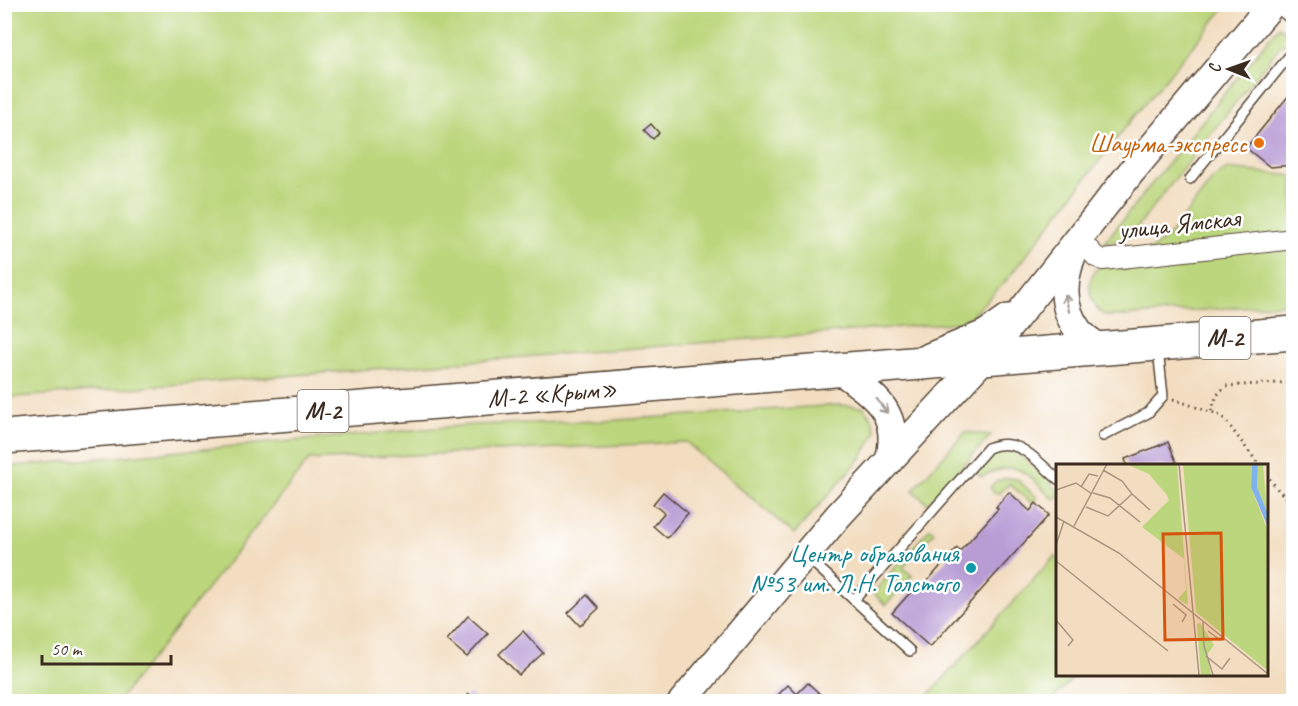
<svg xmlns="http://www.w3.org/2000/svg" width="1298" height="706" font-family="Caveat,sans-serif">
  <rect width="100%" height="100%" fill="#fff"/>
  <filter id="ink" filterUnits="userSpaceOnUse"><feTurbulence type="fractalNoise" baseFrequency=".0167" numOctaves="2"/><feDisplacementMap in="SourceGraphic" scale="12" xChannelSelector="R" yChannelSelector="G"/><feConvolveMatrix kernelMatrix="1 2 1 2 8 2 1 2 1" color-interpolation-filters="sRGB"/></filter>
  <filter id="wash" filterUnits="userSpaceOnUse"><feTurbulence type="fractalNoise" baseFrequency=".008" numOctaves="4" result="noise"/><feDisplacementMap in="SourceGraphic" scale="24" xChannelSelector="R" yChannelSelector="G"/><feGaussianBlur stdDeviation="1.35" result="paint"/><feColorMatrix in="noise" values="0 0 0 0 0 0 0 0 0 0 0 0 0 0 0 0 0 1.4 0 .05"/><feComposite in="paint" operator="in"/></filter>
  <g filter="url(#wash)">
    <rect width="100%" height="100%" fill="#f2ddc0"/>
    <g fill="#bbd67c" stroke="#7b804d" stroke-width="1.5">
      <path d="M 4,5 L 1227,5 L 1132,119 L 1005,282 L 972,315 L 963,321 L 952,323 L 5,398 Z"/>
      <path d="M 1279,26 L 1289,36 L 1289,42 L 1280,46 L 1131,235 L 1118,241 L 1104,243 Z"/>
      <path d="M 1227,169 L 1293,176 L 1293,303 L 1124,316 C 1118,316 1110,317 1105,315 C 1087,308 1083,267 1106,265 C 1112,265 1119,268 1125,270 L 1170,235 L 1212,180 Z"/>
      <path d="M 839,405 L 863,407 L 872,418 L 876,432 L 861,458 L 794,534 L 686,442 L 309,460 L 118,701 L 5,701 L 5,467 L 470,425 L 602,421 Z"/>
      <path d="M 965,432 L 991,435 L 928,504 L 913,490 Z"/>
      <path d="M 1000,450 L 1013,450 L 1052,482 L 1051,484 L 1058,490 L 1058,498 L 1052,498 C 1025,472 1020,458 981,477 L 974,470 L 988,455 Z"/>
      <path d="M 1007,478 L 1017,479 L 1037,498 L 1032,503 L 1009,484 L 998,494 L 992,491 L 990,487 L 996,481 Z"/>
      <path d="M 930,528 L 934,532 L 903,567 L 912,576 L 886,605 L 873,593 Z"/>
      <path d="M 1055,556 L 1058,558 L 1058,674 L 1076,675 L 1051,701 L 923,701 Z"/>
    </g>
    <g id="blocks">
      <g fill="#b89dd5">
        <path d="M 1294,89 L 1294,165 L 1270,167 L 1246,148 Z"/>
        <path d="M 651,124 L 659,133 L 653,139 L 644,130 Z"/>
        <path d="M 1168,442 L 1178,466 L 1127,466 L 1125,459 Z"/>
        <path d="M 663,492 L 688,513 L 667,538 L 653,526 L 664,513 L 653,504 Z"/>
        <path d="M 1009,492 L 1030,511 L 1036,503 L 1049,515 L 930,647 L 892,613 L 918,584 L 921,588 L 957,548 L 960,551 L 998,509 L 996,507 Z"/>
        <path d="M 587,595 L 599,608 L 580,626 L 568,613 Z"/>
        <path d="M 468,616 L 488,634 L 467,657 L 447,640 Z"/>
        <path d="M 523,631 L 543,653 L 519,675 L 499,654 Z"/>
        <path d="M 808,683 L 819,693 L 811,702 L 780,702 L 776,697 L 788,685 L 797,694 Z"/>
        <path d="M 469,694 L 477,702 L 462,702 Z"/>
      </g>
    </g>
  </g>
  <g filter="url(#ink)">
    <use href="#blocks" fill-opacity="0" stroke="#564536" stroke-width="1.5"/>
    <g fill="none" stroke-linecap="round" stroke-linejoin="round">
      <g stroke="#564536" stroke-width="12">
        <g id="lane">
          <path d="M 1275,6 L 1294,22"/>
          <path d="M 1190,179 L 1294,50"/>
          <path d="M 1103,436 L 1148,413 L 1163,396 L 1158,349"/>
          <path d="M 808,558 L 910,651"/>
          <path d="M 854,600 L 988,448 C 1019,435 1036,461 1058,479"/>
        </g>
      </g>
      <g stroke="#564536" stroke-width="22">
        <path id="street" d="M 1079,239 L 1096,257 L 1103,260 L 1294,239"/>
      </g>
      <g stroke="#564536" stroke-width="30">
        <g id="secondary">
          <path d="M 1073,253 C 1063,279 1060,306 1078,330 C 1083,337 1093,343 1100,348"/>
          <path d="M 929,357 L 985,334 L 1008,318"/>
          <path d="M 838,369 C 874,396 902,411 889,461"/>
          <path d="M 682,702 L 838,516 L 986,356 L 1132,171 L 1272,4"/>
        </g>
      </g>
      <g stroke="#564536" stroke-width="36">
        <g id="highway">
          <path id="s1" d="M 4,437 L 1294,333"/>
        </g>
      </g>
      <g stroke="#564536" stroke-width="3" stroke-dasharray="1.5 4.5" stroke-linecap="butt">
        <path d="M 1173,399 L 1222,416 L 1260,466"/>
        <path d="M 1211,411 L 1217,395 L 1226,386 L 1294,382"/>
        <path d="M 1266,474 L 1279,491 L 1294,504"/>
      </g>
      <use href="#lane" stroke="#fff" stroke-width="9"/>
      <use href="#street" stroke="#fff" stroke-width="20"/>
      <use href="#secondary" stroke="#fff" stroke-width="27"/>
      <use href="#highway" stroke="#fff" stroke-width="33"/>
    </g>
    <defs><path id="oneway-shaft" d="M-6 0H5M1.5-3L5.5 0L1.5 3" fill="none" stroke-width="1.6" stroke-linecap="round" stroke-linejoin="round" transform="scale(1.5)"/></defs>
    <g stroke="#a79f9a">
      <use href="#oneway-shaft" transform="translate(1067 303) rotate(-104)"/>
      <use href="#oneway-shaft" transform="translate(882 406) rotate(53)"/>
    </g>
  </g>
  <circle fill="#e8710a" stroke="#fff" stroke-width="2" cx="1259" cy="143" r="6"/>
  <circle fill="#0f9aa8" stroke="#fff" stroke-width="2" cx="971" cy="568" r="6"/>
  <g text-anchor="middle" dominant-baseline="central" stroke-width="5" stroke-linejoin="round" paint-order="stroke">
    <g fill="#fff" stroke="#766a62" stroke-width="1.5">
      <rect x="1199.5" y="317" width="51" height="42" rx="4.5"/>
      <rect x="297.5" y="390" width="51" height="42" rx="4.5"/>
    </g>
    <g font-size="24" font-weight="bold" fill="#3b2a1e">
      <text x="1225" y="338">М-2</text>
      <text x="323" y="411">М-2</text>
    </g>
    <g font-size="26" fill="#c56008" stroke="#fff" text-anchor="end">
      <text x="1247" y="143">Шаурма-экспресс</text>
    </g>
    <g font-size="26" fill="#3b2a1e" stroke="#fff">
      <text transform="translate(1179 224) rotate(-6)">улица Ямская</text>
      <text stroke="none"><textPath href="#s1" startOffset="550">М-2 «Крым»</textPath></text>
    </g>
    <g font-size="26" fill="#0d838f" stroke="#fff" text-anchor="end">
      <text x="959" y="553">Центр образования<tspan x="959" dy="30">№53 им. Л.Н. Толстого</tspan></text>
    </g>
  </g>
  <g transform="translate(1056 464)">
    <rect width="212" height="212" fill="#f2ddc0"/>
    <path d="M 70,0 L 121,0 L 132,141 L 122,135 L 130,126 L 128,95 L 86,63 L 113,36 L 110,30 L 93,10 ZM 127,0 L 196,0 L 195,23 L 211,65 L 211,206 L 140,148 ZM 202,0 L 207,0 L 211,48 L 201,23 ZM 144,159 L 158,181 L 151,191 L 155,211 L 145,211 L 141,160 Z" fill="#bbd67c"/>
    <path d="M 196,0 L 202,0 L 201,23 L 211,48 L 211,61 L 195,23 Z" fill="#81b2ed"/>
    <path fill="none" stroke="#a9957f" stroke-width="1.5" d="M 123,0 L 143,211M 47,6 L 66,17 L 76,30M 25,23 L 33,10 L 42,12M 0,26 L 20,19 L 36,30M 37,29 L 54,34 L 84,58M 30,43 L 52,52 L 76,30 L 94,46M 0,53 L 63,89 L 212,210M 18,62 L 51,0M 0,81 L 8,57M 0,97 L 112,187M 117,140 L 130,151 L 126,158M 0,156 L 17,176 L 12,182M 147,158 L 148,182 L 157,211M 152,167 L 164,176 L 166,173M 150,192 L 166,205 L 174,194"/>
    <path fill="#d7540e" fill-opacity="0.15" stroke="#d7540e" stroke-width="3" d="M 165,69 L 167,175 L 109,176 L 107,70 Z"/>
    <rect width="212" height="212" fill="none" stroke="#3b2a1e" stroke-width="3"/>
  </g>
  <rect width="1298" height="706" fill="none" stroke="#fff" stroke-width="24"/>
  <g transform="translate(1229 69) rotate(271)" stroke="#ffffff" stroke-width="4.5" paint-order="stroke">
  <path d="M0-4.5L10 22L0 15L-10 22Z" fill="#3b2a1e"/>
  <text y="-9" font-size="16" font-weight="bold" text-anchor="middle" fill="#3b2a1e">С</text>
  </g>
  <path d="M42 655v9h129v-9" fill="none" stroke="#3b2a1e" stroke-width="3"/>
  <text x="51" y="655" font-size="18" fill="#3b2a1e" stroke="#ffffff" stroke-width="4.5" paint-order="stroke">50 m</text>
</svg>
